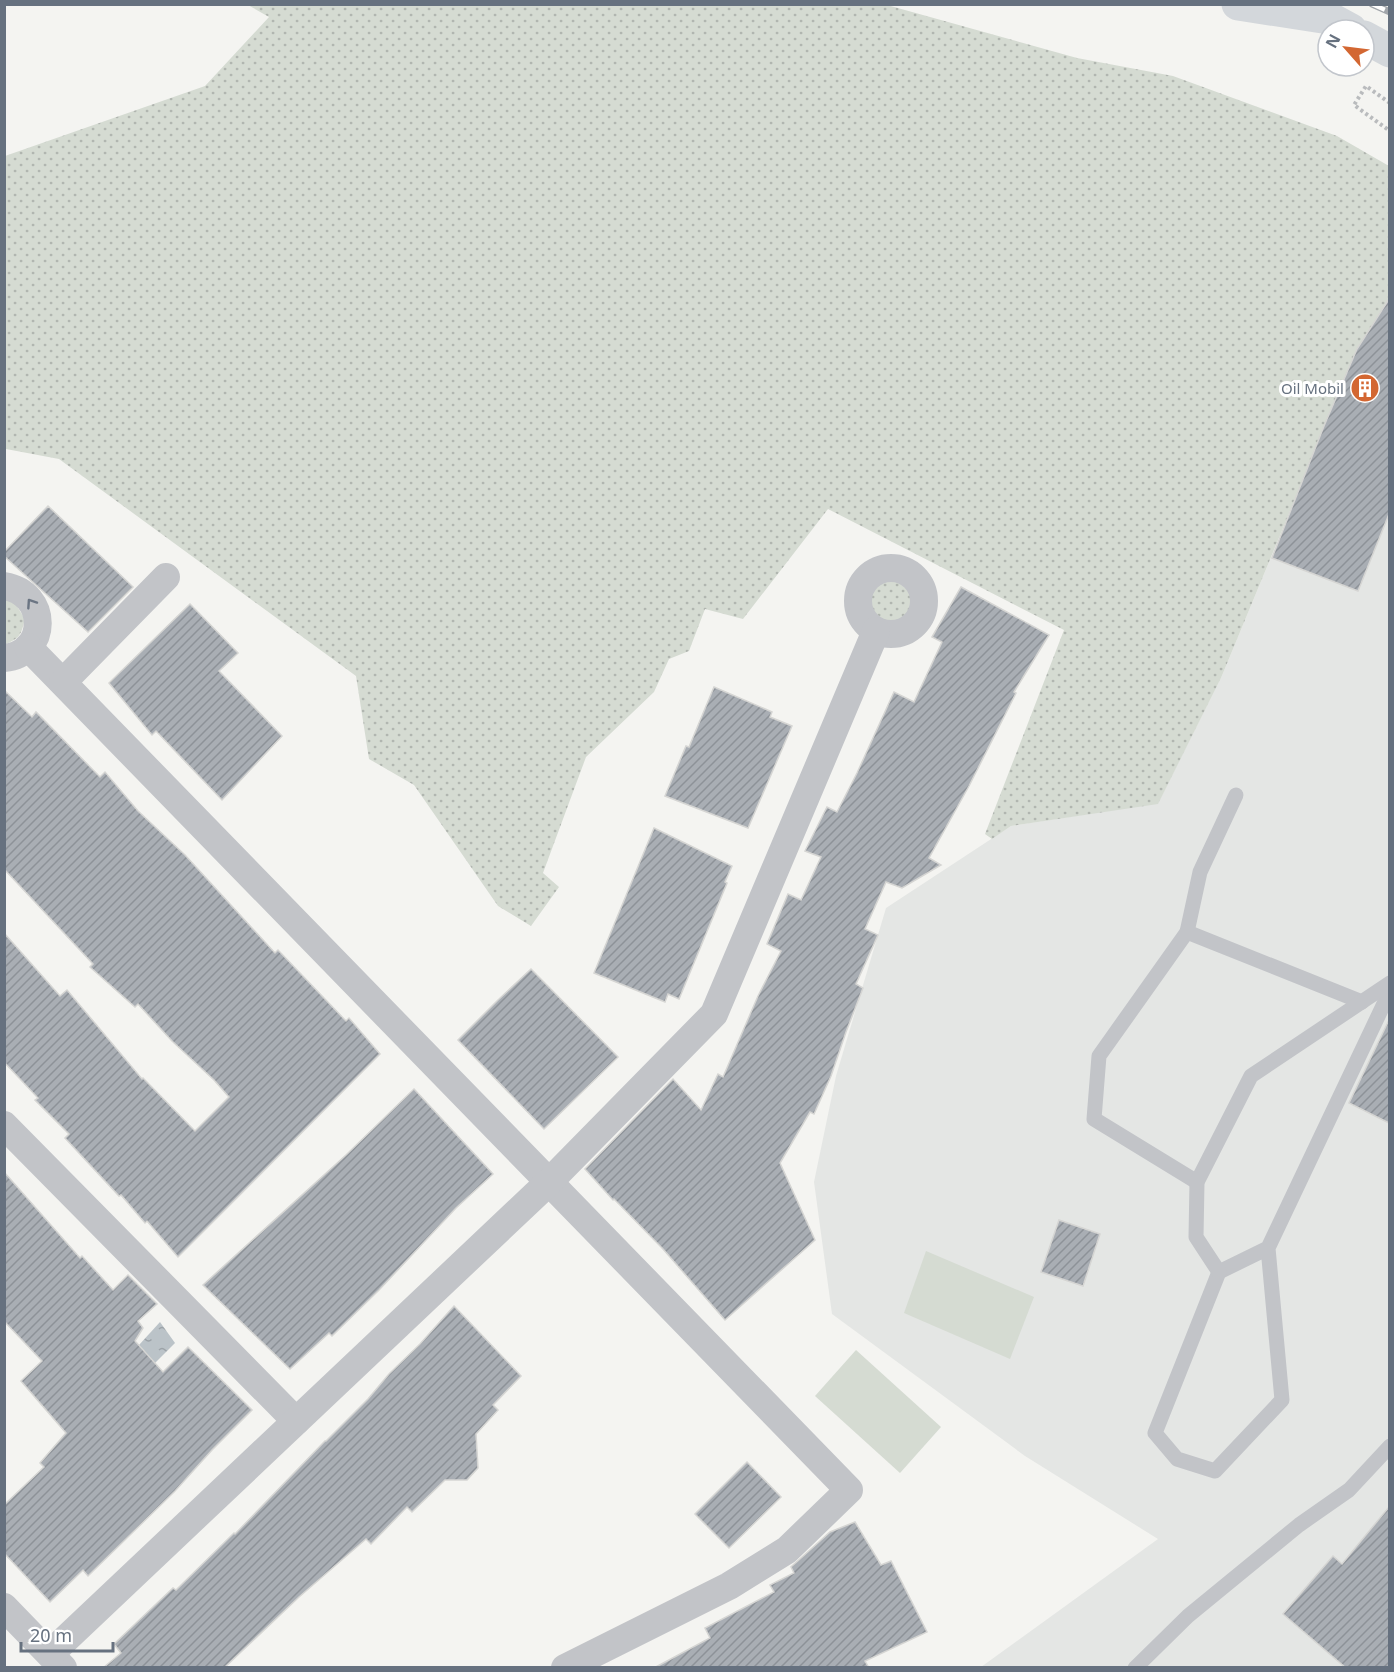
<svg xmlns="http://www.w3.org/2000/svg" width="1394" height="1672" font-family="'Noto Sans',sans-serif">
  <defs>
    <pattern id="green-dots" width="8" height="8" patternUnits="userSpaceOnUse" patternTransform="scale(1.5)"><rect width="8" height="8" fill="#d5dbd2"/><path d="M2 2h.1M6 6h.1" fill="none" stroke="#b1b6b0" stroke-width="1.8" stroke-linecap="round"/></pattern>
    <pattern id="water-ripples" width="26" height="14" patternUnits="userSpaceOnUse" patternTransform="scale(1.5)"><rect width="26" height="14" fill="#bbc3c8"/><path d="M2 4q2-2 4 0t4 0M15 11q2-2 4 0t4 0" fill="none" stroke="#9ca3a8"/></pattern>
    <pattern id="building-hatch" width="6" height="6" patternUnits="userSpaceOnUse" patternTransform="scale(1.5)"><rect width="6" height="6" fill="#a9aeb4"/><path d="M-1 1l2-2M0 6l6-6M5 7l2-2" fill="none" stroke="#8d9298"/></pattern>
  </defs>
  <rect width="100%" height="100%" fill="#f4f4f1"/>
  <path fill="#e4e6e4" d="M 1389,299 L 1389,1667 L 981,1667 L 1158,1539 L 1025,1456 L 832,1314 L 814,1182 L 836,1076 L 886,908 L 1011,826 L 1158,803 L 1221,678 L 1357,349 Z"/>
  <g fill="url(#green-dots)">
    <path d="M 248,5 L 887,5 L 1077,58 L 1173,76 L 1337,136 L 1389,166 L 1389,299 L 1357,349 L 1221,678 L 1158,804 L 1011,826 L 992,839 L 985,834 L 1064,630 L 828,509 L 743,619 L 705,609 L 689,651 L 669,659 L 654,692 L 586,757 L 543,873 L 559,887 L 531,926 L 498,906 L 414,785 L 369,759 L 356,676 L 59,459 L 6,449 L 5,450 L 5,156 L 205,86 L 269,17 Z"/>
    <circle cx="891" cy="600" r="24"/>
    <path d="M 4,597 L 13,600 L 25,619 C 21,635 20,638 4,645 Z"/>
  </g>
  <g fill="#d5dbd2">
    <path d="M 926,1251 L 1034,1297 L 1010,1359 L 904,1313 Z"/>
    <path d="M 856,1350 L 941,1427 L 900,1473 L 815,1396 Z"/>
  </g>
  <path fill="url(#water-ripples)" d="M 160,1322 L 175,1343 L 155,1363 L 139,1345 Z"/>
  <g fill="url(#building-hatch)" stroke="#d5d5d3" stroke-width="1.5">
    <path d="M 1389,299 L 1389,514 L 1358,591 L 1272,558 L 1324,426 L 1357,349 Z"/>
    <path d="M 48,506 L 133,587 L 88,632 L 4,556 L 4,552 Z"/>
    <path d="M 961,587 L 1049,635 L 1014,692 L 1016,693 L 969,786 L 929,858 L 941,865 L 902,888 L 886,882 L 865,929 L 878,935 L 856,984 L 863,988 L 846,1032 L 831,1076 L 814,1114 L 810,1112 L 780,1163 L 815,1240 L 725,1320 L 663,1249 L 614,1199 L 613,1200 L 585,1169 L 673,1079 L 701,1110 L 718,1074 L 723,1077 L 758,996 L 781,951 L 767,944 L 788,894 L 801,900 L 821,857 L 805,851 L 827,807 L 837,812 L 857,773 L 894,692 L 914,702 L 942,642 L 932,637 Z"/>
    <path d="M 190,604 L 238,653 L 219,671 L 282,736 L 222,800 L 156,731 L 152,735 L 109,683 Z"/>
    <path d="M 714,687 L 772,712 L 770,717 L 792,726 L 748,828 L 665,796 L 686,746 L 689,747 Z"/>
    <path d="M 4,690 L 32,717 L 36,712 L 100,777 L 105,772 L 138,811 L 185,855 L 275,953 L 278,950 L 346,1021 L 349,1018 L 380,1054 L 178,1257 L 147,1221 L 145,1223 L 121,1195 L 119,1196 L 65,1138 L 69,1134 L 35,1100 L 38,1098 L 4,1062 L 4,933 L 60,996 L 67,990 L 142,1079 L 143,1078 L 195,1131 L 229,1097 L 214,1080 L 172,1041 L 138,1004 L 135,1007 L 90,967 L 93,964 L 4,869 Z"/>
    <path d="M 654,828 L 732,866 L 725,882 L 727,883 L 679,999 L 668,994 L 665,1002 L 594,973 Z"/>
    <path d="M 531,969 L 618,1057 L 544,1129 L 458,1040 L 498,1000 Z"/>
    <path d="M 1389,1020 L 1389,1123 L 1349,1103 Z"/>
    <path d="M 414,1089 L 493,1174 L 456,1208 L 379,1290 L 332,1336 L 329,1333 L 290,1369 L 203,1285 L 346,1155 Z"/>
    <path d="M 4,1172 L 80,1258 L 82,1256 L 113,1290 L 128,1275 L 157,1304 L 138,1321 L 143,1328 L 135,1341 L 163,1372 L 188,1347 L 252,1410 L 212,1450 L 175,1491 L 88,1576 L 83,1570 L 50,1602 L 4,1553 L 4,1505 L 44,1467 L 40,1463 L 66,1433 L 21,1381 L 42,1361 L 4,1321 Z"/>
    <path d="M 1059,1220 L 1100,1234 L 1083,1286 L 1041,1272 Z"/>
    <path d="M 454,1306 L 521,1376 L 493,1405 L 498,1410 L 476,1434 L 478,1468 L 467,1480 L 445,1480 L 412,1512 L 407,1507 L 371,1544 L 366,1539 L 299,1597 L 224,1668 L 103,1668 L 121,1653 L 114,1644 L 173,1588 L 176,1590 L 234,1533 L 235,1534 L 325,1441 L 326,1441 L 368,1399 L 389,1374 L 420,1344 Z"/>
    <path d="M 747,1462 L 781,1497 L 729,1548 L 695,1514 Z"/>
    <path d="M 1389,1507 L 1389,1668 L 1346,1668 L 1283,1614 L 1333,1556 L 1342,1564 Z"/>
    <path d="M 855,1522 L 881,1565 L 891,1561 L 927,1632 L 865,1661 L 869,1668 L 654,1668 L 710,1638 L 705,1628 L 774,1592 L 770,1585 L 794,1573 L 791,1567 L 820,1541 L 830,1532 Z"/>
  </g>
  <g fill="none" stroke-linecap="round" stroke-linejoin="round">
    <path stroke="#b9bbbd" stroke-width="4" stroke-dasharray="3 3" stroke-linecap="butt" d="M 1390,103 L 1366,86 L 1354,105 L 1390,131"/>
    <g stroke="#c2c4c8" stroke-width="15">
      <path d="M 1187,932 L 1200,872 L 1236,795"/>
      <path d="M 1197,1182 L 1094,1119 L 1099,1056 L 1187,932 L 1362,1002"/>
      <path d="M 1268,1248 L 1219,1272 L 1155,1433 L 1177,1459 L 1215,1471 L 1282,1400 L 1268,1248 L 1390,991"/>
      <path d="M 1219,1272 L 1196,1237 L 1197,1182 L 1251,1076 L 1390,983"/>
      <path d="M 1135,1668 L 1188,1616 L 1299,1525 L 1349,1490 L 1390,1446"/>
    </g>
    <g stroke="#c2c4c8" stroke-width="28">
      <circle cx="891" cy="601" r="33"/>
      <path d="M 4,586 C 49,593 49,654 4,658"/>
      <path d="M 28,647 L 849,1490 L 787,1550 L 729,1586 L 565,1668"/>
      <path d="M 63,682 L 166,577"/>
      <path d="M 4,1125 L 296,1421"/>
      <path d="M 4,1607 L 63,1668"/>
      <path d="M 51,1653 L 549,1182 L 714,1014 L 876,631"/>
    </g>
    <g stroke="#d3d7db" stroke-width="33">
      <path d="M 1238,4 L 1329,18 L 1351,30"/>
      <path d="M 1364,37 L 1390,51"/>
    </g>
    <g stroke="#a1a5aa" stroke-width="7">
      <path id="rail" d="M 1372,4 L 1390,12"/>
    </g>
    <use href="#rail" stroke="#fff" stroke-width="4.5" stroke-dasharray="14" stroke-linecap="butt"/>
  </g>
  <defs><path id="oneway-chevron" d="M-2-3.5L2.5 0L-2 3.5" fill="none" stroke-width="1.6" stroke-linecap="round" stroke-linejoin="round" transform="scale(1.5)"/></defs>
  <use stroke="#6b7583" href="#oneway-chevron" transform="translate(31 603) rotate(-124)"/>
  <defs>
    <g id="building-disc" transform="scale(1.5)"><circle r="9.5" fill="#d36732" stroke="#fff"/><path d="M-4-6H4V6H1V3H-1V6H-4ZM-2.5-4.3h1.7v1.8h-1.7ZM.8-4.3h1.7v1.8H.8ZM-2.5-1h1.7V.8h-1.7ZM.8-1h1.7V.8H.8Z" fill="#fff"/></g>
  </defs>
  <g fill-rule="evenodd">
    <use href="#building-disc" x="1365" y="388"/>
  </g>
  <g text-anchor="middle" dominant-baseline="central" stroke-width="6" stroke-linejoin="round" paint-order="stroke">
    <g font-size="15" fill="#66717f" stroke="#fff" text-anchor="end">
      <text x="1344" y="388">Oil Mobil</text>
    </g>
  </g>
  <rect width="1394" height="1672" fill="none" stroke="#66717f" stroke-width="12"/>
  <g transform="translate(1346 48) rotate(298)"><circle r="28" fill="#ffffff" stroke="#c2c6cc" stroke-width="1.5"/>
  <path d="M0-4.5L10 22L0 15L-10 22Z" fill="#d36732"/>
  <text y="-9" font-size="16" font-weight="bold" text-anchor="middle" fill="#66717f">N</text>
  </g>
  <path d="M21 1642v9h92v-9" fill="none" stroke="#66717f" stroke-width="3"/>
  <text x="30" y="1642" font-size="18" fill="#66717f" stroke="#ffffff" stroke-width="4.5" paint-order="stroke">20 m</text>
</svg>
